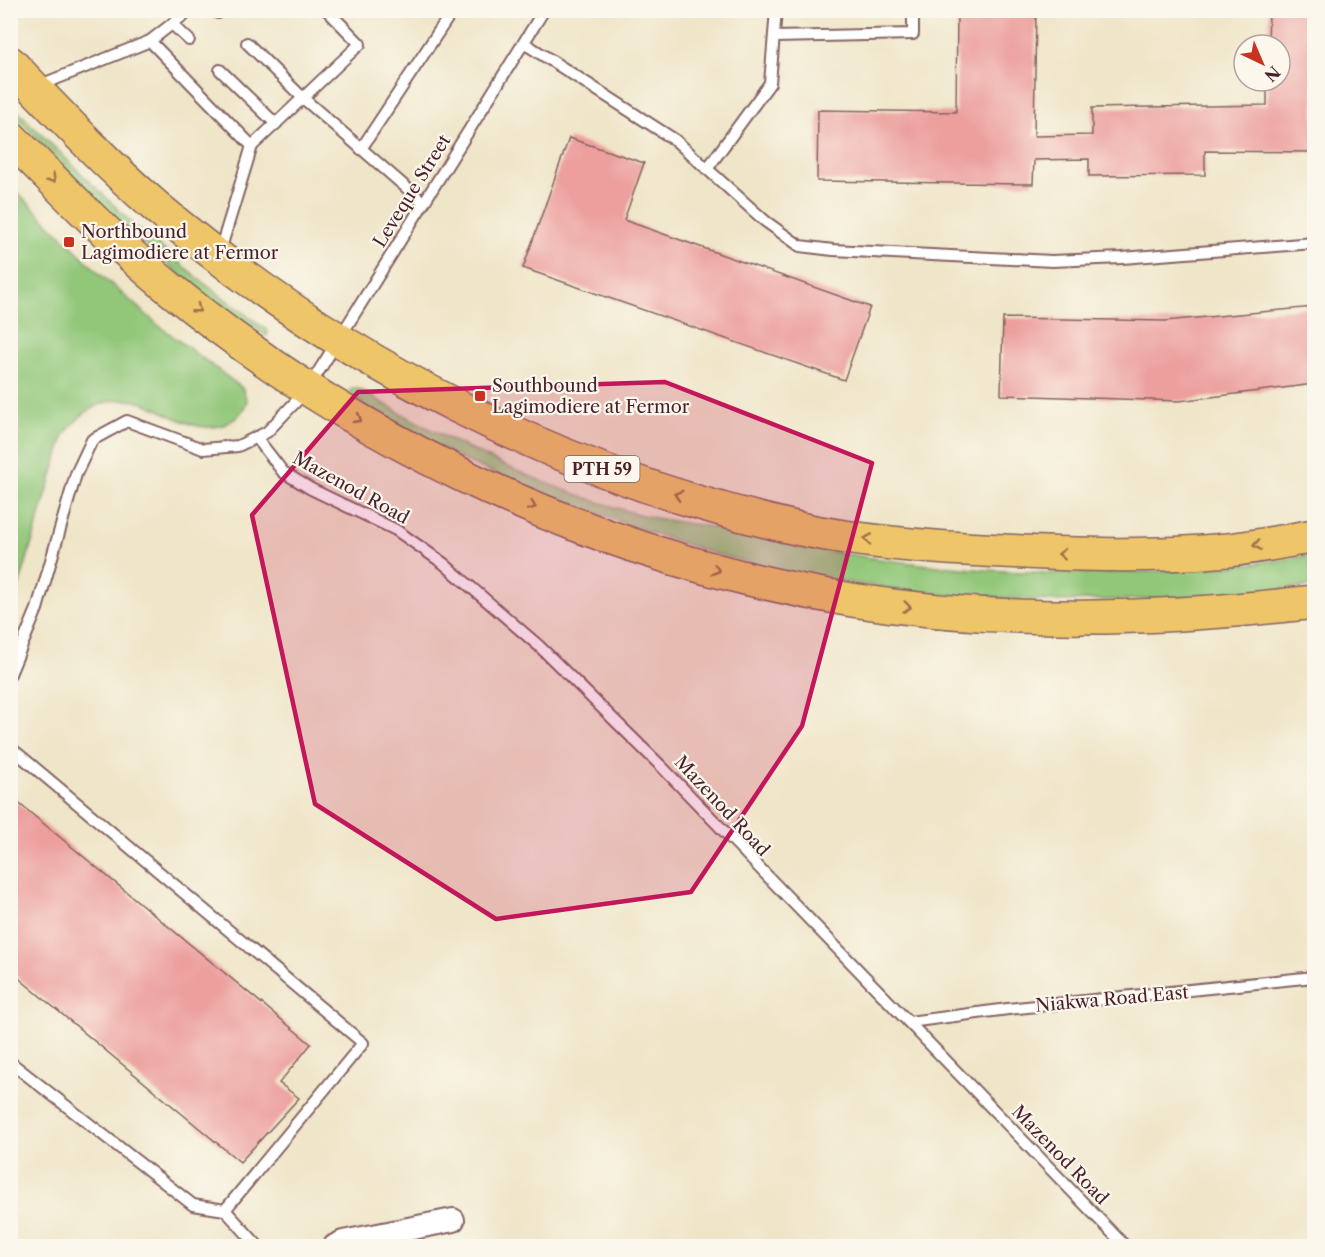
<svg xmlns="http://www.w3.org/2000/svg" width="1325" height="1257" font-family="'Libre Caslon Text',serif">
  <rect width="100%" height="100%" fill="#fbf7ec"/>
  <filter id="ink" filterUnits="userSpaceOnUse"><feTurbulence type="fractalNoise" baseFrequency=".0167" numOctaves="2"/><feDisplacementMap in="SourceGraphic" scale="12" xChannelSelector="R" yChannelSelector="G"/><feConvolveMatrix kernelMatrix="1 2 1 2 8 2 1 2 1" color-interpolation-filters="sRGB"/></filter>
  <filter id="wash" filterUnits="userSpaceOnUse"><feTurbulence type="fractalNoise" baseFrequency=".008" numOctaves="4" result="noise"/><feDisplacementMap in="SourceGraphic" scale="24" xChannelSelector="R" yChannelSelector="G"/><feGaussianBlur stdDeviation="1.35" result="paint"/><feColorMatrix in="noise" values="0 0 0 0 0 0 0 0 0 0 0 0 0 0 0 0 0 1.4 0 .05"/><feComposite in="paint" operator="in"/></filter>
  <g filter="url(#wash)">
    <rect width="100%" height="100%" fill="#efe5c8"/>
    <g fill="#92c779" stroke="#6e7352" stroke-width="1.5">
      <path d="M 10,104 L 132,223 L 205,284 L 268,331 L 267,336 L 200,291 L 126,229 L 11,112 Z"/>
      <path d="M 11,186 L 102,276 L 158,325 L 242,388 L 247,401 C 241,421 220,430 199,426 C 180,423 162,409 143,403 C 110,393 83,408 64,435 L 11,613 Z"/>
      <path d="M 353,388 L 359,389 C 444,440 535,484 630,512 C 668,523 708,525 747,533 C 768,538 789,544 810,548 C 976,578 1148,582 1314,555 L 1314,586 L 1199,598 L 1052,601 L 919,593 L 790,573 L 715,554 L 631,526 L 519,484 L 461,459 L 364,406 L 350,392 Z"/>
    </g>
    <g id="blocks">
      <g fill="#ec9f9d">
        <path d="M 957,10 L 1036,10 L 1034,136 L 1092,135 L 1092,108 L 1267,105 L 1267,81 L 1280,81 L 1280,45 L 1268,45 L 1269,10 L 1314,10 L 1314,152 L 1205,151 L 1205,175 L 1089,176 L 1089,159 L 1034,160 L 1033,184 L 817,181 L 818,110 L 956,112 Z"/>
        <path d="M 569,138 L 644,163 L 624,220 L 870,307 L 844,380 L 523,268 Z"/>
        <path d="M 1314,307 L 1314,384 L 1179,401 L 1001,395 L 1003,318 L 1165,321 Z"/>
        <path d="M 10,796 L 311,1044 L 279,1083 L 299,1098 L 240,1162 L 10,971 Z"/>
      </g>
    </g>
  </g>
  <g filter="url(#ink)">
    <use href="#blocks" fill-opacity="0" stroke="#846462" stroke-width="1.5"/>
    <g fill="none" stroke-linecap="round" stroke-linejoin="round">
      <g stroke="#846462" stroke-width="14">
        <g id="lane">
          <path d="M 215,10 L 218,13"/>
          <path d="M 172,24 L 189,40"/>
          <path d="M 775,37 L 913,34 L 913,10"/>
          <path d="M 150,41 L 252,146"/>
          <path d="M 247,43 L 304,99 L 424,203"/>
          <path d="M 524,43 L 675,140 L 765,221 L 800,246 L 833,250 L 1052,261 L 1122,258 L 1314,243"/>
          <path d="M 220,70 L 276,124"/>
          <path d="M 38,86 L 150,41 L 190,10"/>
          <path d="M 361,149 L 453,10"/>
          <path d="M 707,169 L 770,83 L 776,10"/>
          <path d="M 219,254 L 252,146 L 360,44 L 327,10"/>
          <path d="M 256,437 L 283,472 L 311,489 L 396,530 L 443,563 L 539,646 L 662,767 L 1125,1246"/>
          <path d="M 10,674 L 37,609 L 76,474 L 92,440 L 127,421 L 203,449 L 238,446 L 267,432 L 307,390 L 544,10"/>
          <path d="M 10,747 L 363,1043 L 225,1210 L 193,1205 L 10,1062"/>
          <path d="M 909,1022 L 1008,1009 L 1314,977"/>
          <path d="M 225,1210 L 258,1246"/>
        </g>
      </g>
      <g stroke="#846462" stroke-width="26">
        <path id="street" d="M 335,1246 L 343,1242 L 453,1220"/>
      </g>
      <g stroke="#846462" stroke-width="36">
        <g id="primary">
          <path d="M 10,63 C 57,112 104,162 155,206 C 340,363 563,476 800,529 C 866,543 935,548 1003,551 C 1078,555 1153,557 1228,550 C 1257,547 1286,541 1314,536"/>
          <path d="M 10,137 C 62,189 112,241 168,287 C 363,447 603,559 852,600 C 1005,625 1161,620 1314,602"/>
        </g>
      </g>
      <use href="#lane" stroke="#fff" stroke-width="10"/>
      <use href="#street" stroke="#fff" stroke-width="22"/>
      <use href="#primary" stroke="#eec569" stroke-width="33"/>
    </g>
    <defs><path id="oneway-chevron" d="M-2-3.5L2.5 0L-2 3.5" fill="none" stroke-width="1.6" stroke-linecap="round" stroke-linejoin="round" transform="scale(1.5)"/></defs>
    <g stroke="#9c724a">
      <use href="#oneway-chevron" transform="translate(52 179) rotate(45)"/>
      <use href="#oneway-chevron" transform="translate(197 309) rotate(38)"/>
      <use href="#oneway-chevron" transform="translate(358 419) rotate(31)"/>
      <use href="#oneway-chevron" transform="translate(678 495) rotate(-162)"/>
      <use href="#oneway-chevron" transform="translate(532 506) rotate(22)"/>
      <use href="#oneway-chevron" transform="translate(868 539) rotate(-171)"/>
      <use href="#oneway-chevron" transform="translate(1257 545) rotate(171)"/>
      <use href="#oneway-chevron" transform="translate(1062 554) rotate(-178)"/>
      <use href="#oneway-chevron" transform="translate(716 570) rotate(16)"/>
      <use href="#oneway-chevron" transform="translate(907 607) rotate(7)"/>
    </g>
  </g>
  <path fill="#c2185b" fill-opacity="0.2" stroke="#c2185b" stroke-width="4.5" stroke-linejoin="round" d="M 665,382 L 872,463 L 802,726 L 691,892 L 496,919 L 315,804 L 252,515 L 358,392 Z"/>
  <g fill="#c8321e" stroke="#fbf7ec" stroke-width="2">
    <rect x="63" y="236" width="12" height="12" rx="3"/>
    <rect x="474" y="390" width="12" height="12" rx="3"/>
  </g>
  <g text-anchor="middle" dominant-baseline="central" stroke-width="4.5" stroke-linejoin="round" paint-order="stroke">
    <rect fill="#fbf7ec" stroke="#7f6065" stroke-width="1.5" x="564.5" y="456" width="75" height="26" rx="4.5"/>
    <g font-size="16" font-weight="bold" fill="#4a1f2b">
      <text x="602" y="469">PTH 59</text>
    </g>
    <g font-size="18" fill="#4a1f2b" stroke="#fbf7ec">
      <text transform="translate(412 191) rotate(-58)">Leveque Street</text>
      <text transform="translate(351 488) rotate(29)">Mazenod Road</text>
      <text transform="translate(722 806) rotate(47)">Mazenod Road</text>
      <text transform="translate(1112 999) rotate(-5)">Niakwa Road East</text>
      <text transform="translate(1060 1155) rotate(46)">Mazenod Road</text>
    </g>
    <g font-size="18" fill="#4a1f2b" stroke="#fbf7ec" text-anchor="start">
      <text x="81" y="232">Northbound<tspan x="81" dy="21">Lagimodiere at Fermor</tspan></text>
      <text x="492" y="386">Southbound<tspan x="492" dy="21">Lagimodiere at Fermor</tspan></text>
    </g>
  </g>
  <rect width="1325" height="1257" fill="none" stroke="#fbf7ec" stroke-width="36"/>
  <g transform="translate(1262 63) rotate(136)"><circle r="28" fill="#fbf7ec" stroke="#b4a19f" stroke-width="1.5"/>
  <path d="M0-4.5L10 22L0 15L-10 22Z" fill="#c8321e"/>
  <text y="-9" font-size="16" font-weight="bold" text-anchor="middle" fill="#4a1f2b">N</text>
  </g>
</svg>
